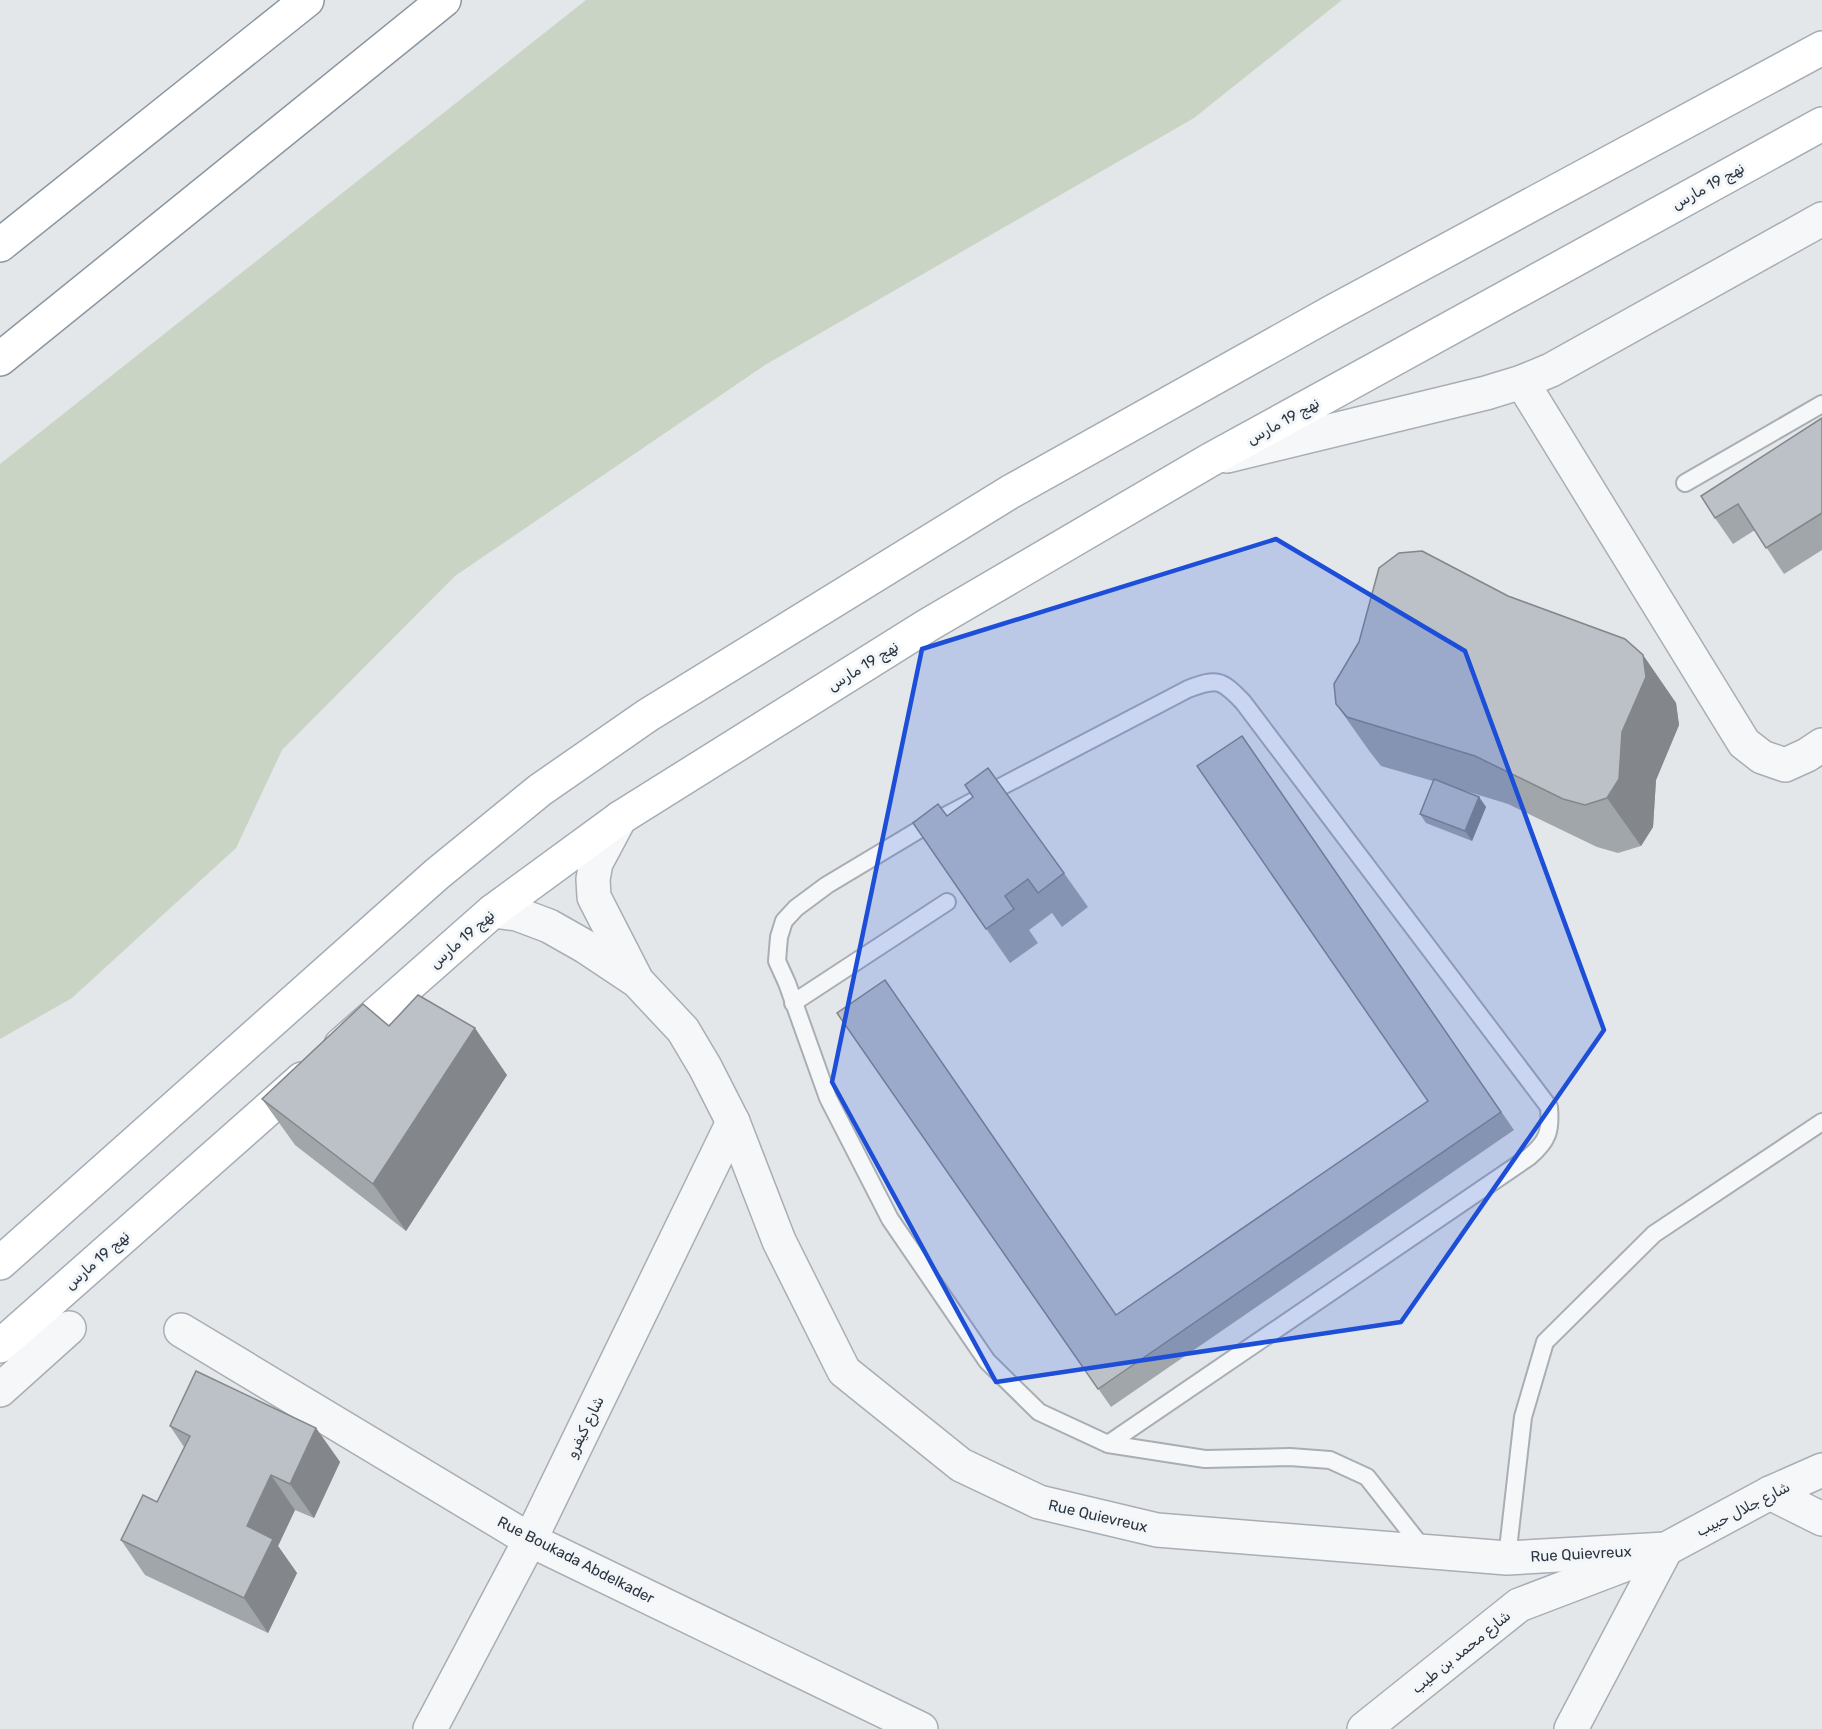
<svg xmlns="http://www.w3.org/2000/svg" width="1822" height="1729" font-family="Rubik,Vazirmatn,sans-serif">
  <rect width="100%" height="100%" fill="#e3e7ea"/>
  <path fill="#cad4c5" d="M 586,0 L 1342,0 L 1194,118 L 765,365 L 455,576 L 282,750 L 236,848 L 72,998 L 0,1039 L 0,464 Z"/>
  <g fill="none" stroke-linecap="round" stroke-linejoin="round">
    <g stroke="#a8aeb4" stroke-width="20">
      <g id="service">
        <path d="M 1685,483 L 1822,404"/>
        <path d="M 793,1003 L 947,902"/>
        <path d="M 1108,1444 L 1529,1157 C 1548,1141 1551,1131 1549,1107 L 1243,702 C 1221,679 1217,678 1188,689 L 922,828 L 827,885 L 796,908 L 784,921 L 779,937 L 777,961 L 787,983 L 828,1098 L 890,1219 L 987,1361 L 1039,1412 L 1108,1444 L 1205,1459 L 1290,1457 L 1330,1460 L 1367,1477 L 1425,1551"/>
        <path d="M 1507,1558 L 1523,1417 L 1545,1342 L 1654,1234 L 1822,1122"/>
      </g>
    </g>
    <g stroke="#a8aeb4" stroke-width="36">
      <g id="minor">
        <path d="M 1522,382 L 1744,743 L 1762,757 L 1785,765 L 1807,755 L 1822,745"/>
        <path d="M 1227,456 L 1486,393 L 1522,382 L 1551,370 L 1822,219"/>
        <path d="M 181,1330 L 530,1540 L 921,1729"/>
        <path d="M 0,1390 L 69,1328"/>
        <path d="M 1770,1493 L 1822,1519"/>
        <path d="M 430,1729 L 530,1540 L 733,1122"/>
        <path d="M 1571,1729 L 1666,1549"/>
      </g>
    </g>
    <g stroke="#a8aeb4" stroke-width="36">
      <g id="tertiary">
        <path d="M 620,818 L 596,863 L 593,879 L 594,897 L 635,977"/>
        <path d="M 493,911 L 517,914 L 549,926 L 586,947 L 637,981 L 683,1030 L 705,1067 L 733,1122 L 779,1241 L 844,1371 L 961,1465 L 1039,1502 L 1157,1530 L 1507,1558 L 1666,1549"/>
        <path d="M 1364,1729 L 1519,1605 L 1666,1549 L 1770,1493 L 1822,1470"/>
      </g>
    </g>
    <g stroke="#a4acb5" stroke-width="36">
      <g id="primary">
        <path d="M 341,1045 L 493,911 L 620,818 L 928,625 L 1210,460 L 1822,124"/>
        <path d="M 0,1263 L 437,874 L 540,790 L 648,715 L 1010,492 L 1334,311 L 1822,48"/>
        <path d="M 0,1346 L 302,1079"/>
      </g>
    </g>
    <g stroke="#8c96a0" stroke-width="36">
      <g id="motorway">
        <path d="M 0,245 L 307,0"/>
        <path d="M 0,359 L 444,0"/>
      </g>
    </g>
    <use href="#service" stroke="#f6f7f9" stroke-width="16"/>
    <use href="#minor" stroke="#f6f7f9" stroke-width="33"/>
    <use href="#tertiary" stroke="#f6f7f9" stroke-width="33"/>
    <use href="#primary" stroke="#fff" stroke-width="33"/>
    <use href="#motorway" stroke="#fff" stroke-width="33"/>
  </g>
  <g fill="#a1a6ab">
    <path d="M 1822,418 L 1822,550 L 1784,574 L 1755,530 L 1733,544 L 1715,518 Z"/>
    <path d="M 1508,596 L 1643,655 L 1676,703 L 1679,725 L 1656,780 L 1653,827 L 1641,846 L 1618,853 L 1597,847 L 1508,804 L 1459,789 L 1479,797 L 1486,807 L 1472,841 L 1426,823 L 1420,814 L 1433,781 L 1381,766 L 1370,752 L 1336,704 Z"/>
    <path d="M 1242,736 L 1514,1130 L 1111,1407 L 837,1013 L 1116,1315 L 1428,1101 Z"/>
    <path d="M 947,816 L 1064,873 L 1088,907 L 1062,927 L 1052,913 L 1029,930 L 1038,943 L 1010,963 L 913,823 Z"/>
    <path d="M 389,1026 L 507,1075 L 406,1231 L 295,1145 L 262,1099 Z"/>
    <path d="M 170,1426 L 316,1428 L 340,1462 L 314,1518 L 295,1510 L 278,1546 L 297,1573 L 268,1633 L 145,1575 L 121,1540 L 157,1502 L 184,1447 Z"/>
  </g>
  <g fill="#83878b">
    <path d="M 1643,655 L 1676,703 L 1679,725 L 1656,780 L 1653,827 L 1641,846 L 1607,798 L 1622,732 Z"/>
    <path d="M 1479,797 L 1486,807 L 1472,841 L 1465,831 Z"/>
    <path d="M 475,1028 L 507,1075 L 406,1231 L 373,1184 Z"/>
    <path d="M 316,1428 L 340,1462 L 314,1518 L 290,1484 Z"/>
    <path d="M 271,1475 L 295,1510 L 278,1546 L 297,1573 L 268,1633 L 244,1598 L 247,1526 Z"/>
  </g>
  <g fill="#bbc1c7" stroke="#83878b" stroke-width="1.5">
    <path d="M 1822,418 L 1822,513 L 1766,548 L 1738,504 L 1715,518 L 1701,496 Z"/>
    <path d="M 1422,551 L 1508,596 L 1625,639 L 1643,655 L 1646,677 L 1622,732 L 1619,779 L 1607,798 L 1585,805 L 1563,799 L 1475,756 L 1347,717 L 1336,704 L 1334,684 L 1359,642 L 1379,568 L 1399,553 Z"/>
    <path d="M 1242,736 L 1501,1112 L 1098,1389 L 837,1013 L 885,980 L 1116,1315 L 1428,1101 L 1197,766 Z"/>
    <path d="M 988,768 L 1064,873 L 1038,893 L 1028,879 L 1005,896 L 1014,909 L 986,929 L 913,823 L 938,804 L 947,816 L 973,797 L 965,785 Z"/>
    <path d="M 1434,779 L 1479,797 L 1465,831 L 1420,814 Z"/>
    <path d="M 418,995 L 475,1028 L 373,1184 L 262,1099 L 363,1004 L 389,1026 Z"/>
    <path d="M 196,1371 L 316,1428 L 290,1484 L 271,1475 L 247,1526 L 273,1539 L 244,1598 L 121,1540 L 143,1495 L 157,1502 L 190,1436 L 170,1426 Z"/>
  </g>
  <path fill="#1d4ed8" fill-opacity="0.2" stroke="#1d4ed8" stroke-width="4.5" stroke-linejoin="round" d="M 1276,539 L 1465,651 L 1604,1030 L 1401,1322 L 996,1382 L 832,1082 L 922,649 Z"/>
  <g text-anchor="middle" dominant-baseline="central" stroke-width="6" stroke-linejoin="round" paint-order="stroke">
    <g font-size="15" fill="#2c3642" stroke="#f3f6f8">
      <text transform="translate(1708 186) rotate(-29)">نهج 19 مارس</text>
      <text transform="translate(1283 421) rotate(-29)">نهج 19 مارس</text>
      <text transform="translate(863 666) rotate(-32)">نهج 19 مارس</text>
      <text transform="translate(462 939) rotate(-41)">نهج 19 مارس</text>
      <text transform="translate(97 1260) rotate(-41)">نهج 19 مارس</text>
      <text transform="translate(585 1427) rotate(-64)">شارع كيفرو</text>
      <text transform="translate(1743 1509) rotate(-27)">شارع جلال حبيب</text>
      <text transform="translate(1098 1516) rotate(13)">Rue Quievreux</text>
      <text transform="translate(1581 1554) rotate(-3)">Rue Quievreux</text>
      <text transform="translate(576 1560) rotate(27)">Rue Boukada Abdelkader</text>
      <text transform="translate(1461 1652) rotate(-39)">شارع محمد بن طيب</text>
    </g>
  </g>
</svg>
